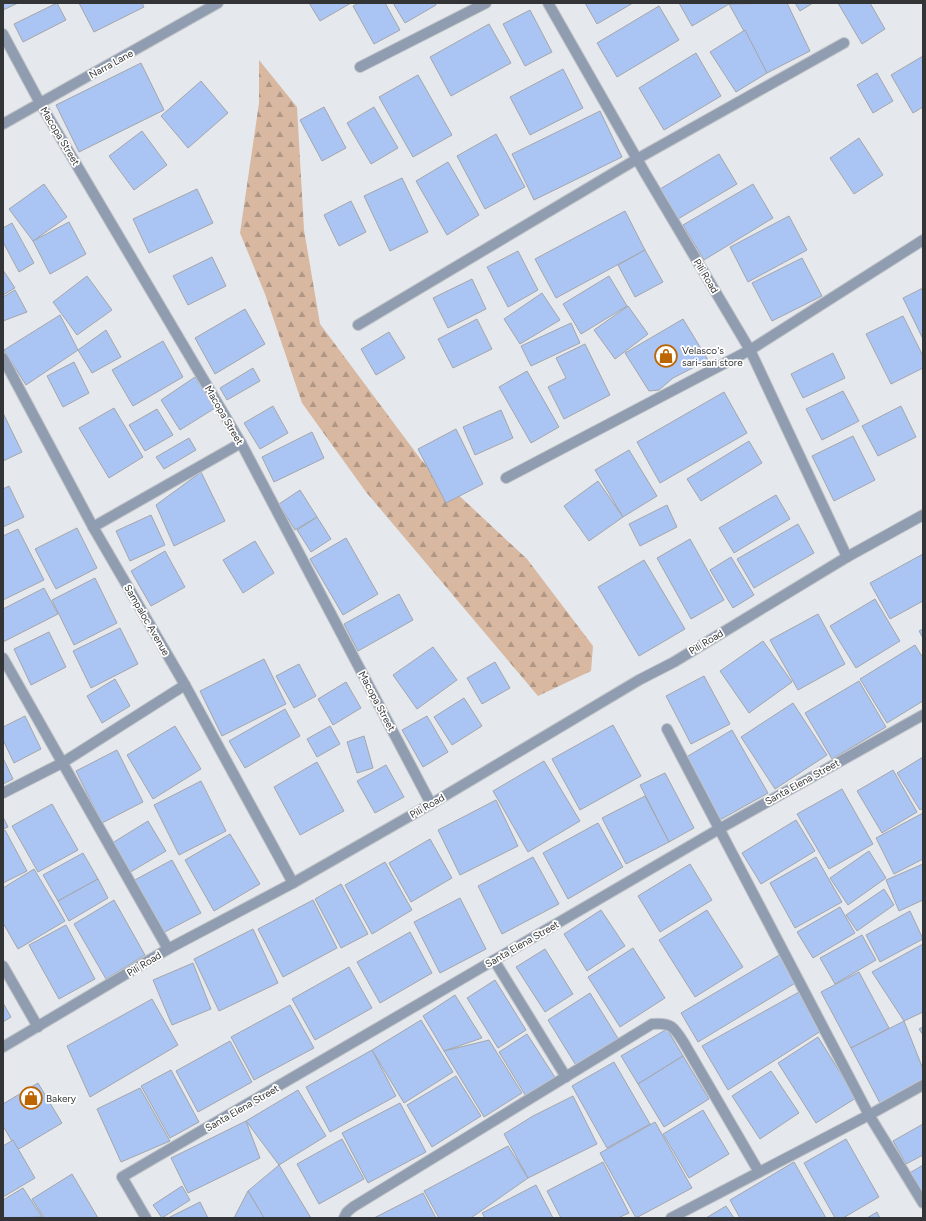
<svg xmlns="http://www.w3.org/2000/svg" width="926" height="1221" font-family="Figtree,sans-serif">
  <defs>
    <pattern id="forest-firs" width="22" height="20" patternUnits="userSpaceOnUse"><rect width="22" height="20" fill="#d8b8a1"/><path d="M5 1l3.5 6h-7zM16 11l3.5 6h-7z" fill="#b09684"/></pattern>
  </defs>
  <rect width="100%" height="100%" fill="#e5e8ec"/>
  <path fill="url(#forest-firs)" d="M 259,60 L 297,107 L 304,230 L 320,324 L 422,461 L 527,559 L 593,646 L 591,671 L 538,696 L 366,492 L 302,403 L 265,294 L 240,233 L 259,103 Z"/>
  <g fill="#aac5f4" stroke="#a4a6aa">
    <path d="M 3,3 L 18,3 L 3,10 Z"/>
    <path d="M 57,3 L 66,20 L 23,42 L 14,24 Z"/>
    <path d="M 79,3 L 142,3 L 144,7 L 94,32 Z"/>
    <path d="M 309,3 L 351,3 L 320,21 Z"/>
    <path d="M 359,3 L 385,3 L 400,30 L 374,44 L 353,6 Z"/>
    <path d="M 393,3 L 435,3 L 436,5 L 405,23 Z"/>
    <path d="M 585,3 L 633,3 L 597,24 Z"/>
    <path d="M 679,3 L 729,3 L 729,4 L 692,26 Z"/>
    <path d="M 787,3 L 810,51 L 767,73 L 729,4 Z"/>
    <path d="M 795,3 L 813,3 L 800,11 Z"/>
    <path d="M 838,3 L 870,3 L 885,29 L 862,44 Z"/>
    <path d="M 659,6 L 679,40 L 617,77 L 597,43 Z"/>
    <path d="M 530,10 L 552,52 L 525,66 L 503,24 Z"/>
    <path d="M 489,24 L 511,63 L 451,96 L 430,57 Z"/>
    <path d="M 745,30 L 767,73 L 736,92 L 710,52 Z"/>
    <path d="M 696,53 L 721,96 L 664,130 L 639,88 Z"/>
    <path d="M 923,56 L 923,107 L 913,113 L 891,75 Z"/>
    <path d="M 141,63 L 164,110 L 79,152 L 56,105 Z"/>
    <path d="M 563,69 L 583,108 L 530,135 L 510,97 Z"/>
    <path d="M 877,73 L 893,101 L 873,113 L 857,85 Z"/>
    <path d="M 418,75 L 452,135 L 413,157 L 379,97 Z"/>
    <path d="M 201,81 L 228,113 L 188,148 L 161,116 Z"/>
    <path d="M 324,107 L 346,148 L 322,161 L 300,120 Z"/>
    <path d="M 374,107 L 398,148 L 371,164 L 347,123 Z"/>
    <path d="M 600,111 L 622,157 L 534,200 L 512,154 Z"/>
    <path d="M 142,131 L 167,165 L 134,190 L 109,156 Z"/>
    <path d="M 496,134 L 525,187 L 485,209 L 457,156 Z"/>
    <path d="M 859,138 L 883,175 L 854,194 L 830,158 Z"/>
    <path d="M 719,154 L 737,184 L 678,219 L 660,189 Z"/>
    <path d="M 448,162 L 479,215 L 447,235 L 416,181 Z"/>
    <path d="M 402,178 L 428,232 L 390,251 L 364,196 Z"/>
    <path d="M 44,184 L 67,217 L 33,241 L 9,209 Z"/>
    <path d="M 753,184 L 773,218 L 704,260 L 683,225 Z"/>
    <path d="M 197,189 L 213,223 L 149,253 L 133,219 Z"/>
    <path d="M 351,201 L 366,232 L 339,246 L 324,215 Z"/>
    <path d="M 625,211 L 645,250 L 556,298 L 535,259 Z"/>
    <path d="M 789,216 L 807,250 L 748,282 L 730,247 Z"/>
    <path d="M 69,222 L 86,254 L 50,274 L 33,241 Z"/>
    <path d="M 12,223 L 34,263 L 19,272 L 3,242 L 3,228 Z"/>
    <path d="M 645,250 L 663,282 L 635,297 L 618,265 Z"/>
    <path d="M 518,251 L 538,290 L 508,307 L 487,267 Z"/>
    <path d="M 212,257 L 226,286 L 188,305 L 173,276 Z"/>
    <path d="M 802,258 L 822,296 L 772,321 L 752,283 Z"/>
    <path d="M 3,270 L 15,288 L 3,295 Z"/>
    <path d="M 87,276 L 112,310 L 77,335 L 53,302 Z"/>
    <path d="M 609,276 L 627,306 L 581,334 L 563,304 Z"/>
    <path d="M 472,279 L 486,309 L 448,328 L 433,298 Z"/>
    <path d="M 923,288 L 923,339 L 903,298 Z"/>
    <path d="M 15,290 L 27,312 L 3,321 L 3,297 Z"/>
    <path d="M 542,293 L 560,320 L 520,344 L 504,319 Z"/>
    <path d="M 628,306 L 648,334 L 615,359 L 594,330 Z"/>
    <path d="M 245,309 L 265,344 L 215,374 L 195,338 Z"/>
    <path d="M 60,315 L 78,350 L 26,385 L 4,350 Z"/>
    <path d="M 903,316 L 923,356 L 923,368 L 891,384 L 866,334 Z"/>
    <path d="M 477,319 L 492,349 L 453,368 L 438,339 Z"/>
    <path d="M 683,319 L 708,360 L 673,378 L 659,390 L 649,391 L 625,353 Z"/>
    <path d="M 571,323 L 580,343 L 531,366 L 521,346 Z"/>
    <path d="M 106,330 L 121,357 L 92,373 L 78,350 Z"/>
    <path d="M 389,332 L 405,358 L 376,375 L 361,349 Z"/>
    <path d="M 163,341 L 183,377 L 133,406 L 112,370 Z"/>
    <path d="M 585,344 L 610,395 L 564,419 L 548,387 L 566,378 L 556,358 Z"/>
    <path d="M 833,353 L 845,378 L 803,398 L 791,374 Z"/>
    <path d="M 74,362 L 89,393 L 63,407 L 47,376 Z"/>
    <path d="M 253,368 L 260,381 L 227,400 L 220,388 Z"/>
    <path d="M 527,371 L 559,427 L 531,443 L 499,387 Z"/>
    <path d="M 195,377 L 215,408 L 180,430 L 161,400 Z"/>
    <path d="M 843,391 L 859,421 L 822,440 L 806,409 Z"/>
    <path d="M 724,392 L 747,433 L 660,483 L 637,442 Z"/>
    <path d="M 273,406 L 288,433 L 260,449 L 244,423 Z"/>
    <path d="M 901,406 L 916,437 L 878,456 L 862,426 Z"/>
    <path d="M 114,408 L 143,457 L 109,478 L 79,428 Z"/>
    <path d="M 157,409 L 173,435 L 145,451 L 129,425 Z"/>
    <path d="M 501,410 L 513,438 L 475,455 L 463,427 Z"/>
    <path d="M 3,413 L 22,452 L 3,461 Z"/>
    <path d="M 456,429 L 483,484 L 446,503 L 418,449 Z"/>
    <path d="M 312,432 L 324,458 L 274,482 L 262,457 Z"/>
    <path d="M 853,436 L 875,480 L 834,501 L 812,456 Z"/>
    <path d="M 189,438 L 196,450 L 164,469 L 156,457 Z"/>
    <path d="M 749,441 L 762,463 L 701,501 L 687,479 Z"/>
    <path d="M 629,450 L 657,496 L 623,517 L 595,470 Z"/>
    <path d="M 201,472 L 225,521 L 174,546 L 156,505 Z"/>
    <path d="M 598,481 L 623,517 L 589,541 L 564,506 Z"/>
    <path d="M 9,486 L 24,517 L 3,527 L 3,489 Z"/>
    <path d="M 300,490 L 317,517 L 295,530 L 279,504 Z"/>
    <path d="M 776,495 L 790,519 L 734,553 L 719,528 Z"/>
    <path d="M 667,505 L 677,527 L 640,546 L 629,524 Z"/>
    <path d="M 151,515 L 165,545 L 130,561 L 116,531 Z"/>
    <path d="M 317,517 L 331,539 L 311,552 L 297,530 Z"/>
    <path d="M 798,524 L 814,553 L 754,588 L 737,559 Z"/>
    <path d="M 77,528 L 97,568 L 56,589 L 35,549 Z"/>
    <path d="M 18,529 L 44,580 L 3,600 L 3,536 Z"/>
    <path d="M 346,538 L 378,594 L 343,615 L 310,559 Z"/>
    <path d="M 690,539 L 724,600 L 691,619 L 657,558 Z"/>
    <path d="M 255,541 L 274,573 L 243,593 L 223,560 Z"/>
    <path d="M 165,551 L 185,587 L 151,606 L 131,571 Z"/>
    <path d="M 923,554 L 923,601 L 890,619 L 870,583 Z"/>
    <path d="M 731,557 L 754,595 L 733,608 L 710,570 Z"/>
    <path d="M 644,560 L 685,629 L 639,656 L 598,587 Z"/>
    <path d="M 95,578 L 117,623 L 74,645 L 52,600 Z"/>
    <path d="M 44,588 L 58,614 L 3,642 L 3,609 Z"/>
    <path d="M 399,594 L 413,620 L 358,651 L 344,624 Z"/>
    <path d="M 875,599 L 900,641 L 856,668 L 830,626 Z"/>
    <path d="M 818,614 L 845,664 L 798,690 L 770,640 Z"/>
    <path d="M 120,628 L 138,664 L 91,688 L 73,651 Z"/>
    <path d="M 923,629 L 923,638 L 919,631 Z"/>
    <path d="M 49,632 L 66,667 L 31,685 L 14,649 Z"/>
    <path d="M 763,641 L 792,682 L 749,713 L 720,671 Z"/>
    <path d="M 915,645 L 923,658 L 923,701 L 887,723 L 860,679 Z"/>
    <path d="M 433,647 L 457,680 L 417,709 L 393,675 Z"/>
    <path d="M 264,659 L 286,704 L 222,736 L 200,691 Z"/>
    <path d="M 495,662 L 510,688 L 482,704 L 467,678 Z"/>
    <path d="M 299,664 L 316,696 L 294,708 L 276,676 Z"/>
    <path d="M 704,676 L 730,724 L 691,744 L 666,696 Z"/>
    <path d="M 115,679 L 130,706 L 102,723 L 87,696 Z"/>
    <path d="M 859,681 L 886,727 L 832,759 L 805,713 Z"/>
    <path d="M 346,682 L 361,708 L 333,725 L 318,699 Z"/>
    <path d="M 464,698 L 482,726 L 452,745 L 434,717 Z"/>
    <path d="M 793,703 L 827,755 L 775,789 L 741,737 Z"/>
    <path d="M 285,709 L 300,736 L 245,768 L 229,741 Z"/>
    <path d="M 25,716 L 41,749 L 14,763 L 3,740 L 3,727 Z"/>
    <path d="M 427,716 L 448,752 L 423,767 L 402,730 Z"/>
    <path d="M 613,725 L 641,776 L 580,810 L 552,759 Z"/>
    <path d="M 175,726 L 201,769 L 153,799 L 127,755 Z"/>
    <path d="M 330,726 L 340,744 L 317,757 L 307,739 Z"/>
    <path d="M 732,730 L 768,793 L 718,821 L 683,759 Z"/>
    <path d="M 364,736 L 373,768 L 357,773 L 347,742 Z"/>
    <path d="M 117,750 L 143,802 L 102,823 L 76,771 Z"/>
    <path d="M 923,757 L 923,808 L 920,810 L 897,773 Z"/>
    <path d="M 3,758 L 13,779 L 3,784 Z"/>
    <path d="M 544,761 L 580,821 L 528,852 L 493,791 Z"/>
    <path d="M 317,762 L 344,811 L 300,835 L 274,787 Z"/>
    <path d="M 386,765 L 404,797 L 375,813 L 357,781 Z"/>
    <path d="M 893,770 L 917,812 L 882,833 L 857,791 Z"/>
    <path d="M 665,773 L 694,828 L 669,842 L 640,785 Z"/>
    <path d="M 201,781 L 226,831 L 179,855 L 154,805 Z"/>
    <path d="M 842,789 L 873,844 L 829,869 L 797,814 Z"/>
    <path d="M 645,796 L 669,842 L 626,864 L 602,818 Z"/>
    <path d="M 496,800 L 518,846 L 460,875 L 438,830 Z"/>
    <path d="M 52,804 L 78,850 L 38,872 L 12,826 Z"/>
    <path d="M 923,813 L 923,859 L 894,874 L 876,838 Z"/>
    <path d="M 3,817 L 8,827 L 3,829 Z"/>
    <path d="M 796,820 L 815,851 L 761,884 L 742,853 Z"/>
    <path d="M 148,821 L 166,851 L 127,874 L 109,845 Z"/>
    <path d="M 598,823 L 623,867 L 568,899 L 543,853 Z"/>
    <path d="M 5,830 L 27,871 L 3,883 L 3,831 Z"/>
    <path d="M 230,834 L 260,884 L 214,911 L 185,860 Z"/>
    <path d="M 430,839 L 452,878 L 411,902 L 389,863 Z"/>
    <path d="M 869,851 L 886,878 L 848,905 L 830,878 Z"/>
    <path d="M 83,853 L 98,879 L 58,901 L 43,875 Z"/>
    <path d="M 533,857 L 559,904 L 502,934 L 478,886 Z"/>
    <path d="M 816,857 L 842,902 L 795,928 L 770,883 Z"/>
    <path d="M 172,860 L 201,913 L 161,934 L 131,882 Z"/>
    <path d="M 385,862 L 412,910 L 372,934 L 345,885 Z"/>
    <path d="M 690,864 L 712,900 L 660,932 L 638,896 Z"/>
    <path d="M 923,864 L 923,900 L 899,911 L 886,880 Z"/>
    <path d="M 34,869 L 65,921 L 18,949 L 3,923 L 3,888 Z"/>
    <path d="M 98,879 L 108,898 L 69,921 L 58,901 Z"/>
    <path d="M 341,884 L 368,934 L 341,948 L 315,899 Z"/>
    <path d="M 884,889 L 894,905 L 857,931 L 846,915 Z"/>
    <path d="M 460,898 L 486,949 L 440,973 L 414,922 Z"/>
    <path d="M 114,900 L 145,955 L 106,979 L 74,924 Z"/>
    <path d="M 313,900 L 337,948 L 283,977 L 258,929 Z"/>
    <path d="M 840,907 L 855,933 L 813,958 L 797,932 Z"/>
    <path d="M 601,910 L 625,946 L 587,971 L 564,934 Z"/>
    <path d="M 707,910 L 743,967 L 695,997 L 659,940 Z"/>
    <path d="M 910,911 L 923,939 L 880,962 L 866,935 Z"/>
    <path d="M 66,925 L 95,979 L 59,999 L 29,945 Z"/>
    <path d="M 253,929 L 278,983 L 219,1011 L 194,959 Z"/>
    <path d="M 410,932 L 432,973 L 380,1003 L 357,962 Z"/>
    <path d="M 862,935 L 876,960 L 835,984 L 820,958 Z"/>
    <path d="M 923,944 L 923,1012 L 904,1021 L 872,972 Z"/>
    <path d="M 633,948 L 665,998 L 620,1027 L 588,977 Z"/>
    <path d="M 545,949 L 573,994 L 545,1012 L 516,967 Z"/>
    <path d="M 781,954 L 797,982 L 698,1042 L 681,1013 Z"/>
    <path d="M 193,963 L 211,1009 L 172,1025 L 153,980 Z"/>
    <path d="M 349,967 L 372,1008 L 315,1040 L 292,999 Z"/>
    <path d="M 859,972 L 889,1028 L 851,1048 L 821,992 Z"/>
    <path d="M 495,980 L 526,1030 L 498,1048 L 467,998 Z"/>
    <path d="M 799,992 L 821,1031 L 728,1090 L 702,1046 Z"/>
    <path d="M 590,993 L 619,1040 L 577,1067 L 548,1020 Z"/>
    <path d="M 455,995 L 482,1038 L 444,1051 L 423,1016 Z"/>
    <path d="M 152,999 L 178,1045 L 90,1097 L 67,1046 Z"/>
    <path d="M 3,1003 L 11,1017 L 3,1022 Z"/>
    <path d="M 290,1005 L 314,1048 L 254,1080 L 231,1037 Z"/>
    <path d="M 421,1020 L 453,1072 L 404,1103 L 372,1050 Z"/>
    <path d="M 904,1021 L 923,1069 L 923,1081 L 881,1105 L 851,1048 Z"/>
    <path d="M 923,1027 L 923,1035 L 919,1029 Z"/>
    <path d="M 667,1029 L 683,1056 L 638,1084 L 621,1056 Z"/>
    <path d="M 527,1034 L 556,1079 L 527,1098 L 499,1052 Z"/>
    <path d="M 818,1037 L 856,1098 L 816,1123 L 778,1063 Z"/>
    <path d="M 489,1040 L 522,1093 L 484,1117 L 444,1051 Z"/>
    <path d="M 230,1041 L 252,1082 L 198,1112 L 176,1071 Z"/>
    <path d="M 372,1050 L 396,1096 L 330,1132 L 306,1087 Z"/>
    <path d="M 683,1056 L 709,1099 L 664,1127 L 638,1084 Z"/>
    <path d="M 614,1062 L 650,1124 L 607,1148 L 572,1086 Z"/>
    <path d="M 171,1070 L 199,1122 L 170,1138 L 141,1086 Z"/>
    <path d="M 771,1071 L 799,1113 L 760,1139 L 732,1096 Z"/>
    <path d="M 456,1076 L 481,1116 L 432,1147 L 407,1105 Z"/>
    <path d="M 38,1083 L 62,1123 L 17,1150 L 3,1126 L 3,1104 Z"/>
    <path d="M 140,1088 L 170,1141 L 121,1162 L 97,1109 Z"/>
    <path d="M 298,1090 L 326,1136 L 279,1165 L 246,1121 Z"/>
    <path d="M 573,1096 L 597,1144 L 528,1178 L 504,1134 L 533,1116 Z"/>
    <path d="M 400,1103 L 426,1152 L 368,1183 L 342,1133 Z"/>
    <path d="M 703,1110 L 729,1154 L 689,1178 L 663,1134 Z"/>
    <path d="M 246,1121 L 260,1158 L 188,1193 L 171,1158 Z"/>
    <path d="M 655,1122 L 692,1188 L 636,1218 L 600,1153 Z"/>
    <path d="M 923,1124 L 923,1155 L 906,1164 L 893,1141 Z"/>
    <path d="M 342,1139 L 364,1179 L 319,1204 L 297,1164 Z"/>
    <path d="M 846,1139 L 879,1197 L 843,1218 L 835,1218 L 804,1163 Z"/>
    <path d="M 13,1140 L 35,1178 L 3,1197 L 3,1146 Z"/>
    <path d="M 508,1146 L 528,1178 L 471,1218 L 439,1218 L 424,1191 Z"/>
    <path d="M 603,1162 L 629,1213 L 618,1218 L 561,1218 L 547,1191 Z"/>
    <path d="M 794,1162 L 826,1218 L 740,1218 L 730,1200 Z"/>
    <path d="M 279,1165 L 311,1218 L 264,1218 L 248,1191 Z"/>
    <path d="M 923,1165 L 923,1201 L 908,1174 Z"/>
    <path d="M 72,1174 L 98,1218 L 44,1218 L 32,1199 Z"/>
    <path d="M 536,1185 L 553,1218 L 485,1218 L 482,1213 Z"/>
    <path d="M 182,1186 L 190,1200 L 162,1218 L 153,1205 Z"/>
    <path d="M 23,1188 L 42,1217 L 3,1218 L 3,1200 Z"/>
    <path d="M 248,1191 L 264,1218 L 234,1218 Z"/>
    <path d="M 423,1193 L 436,1218 L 374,1218 Z"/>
    <path d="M 200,1202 L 208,1218 L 168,1218 Z"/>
    <path d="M 726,1206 L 734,1218 L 706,1218 Z"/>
    <path d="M 877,1212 L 880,1218 L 867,1218 Z"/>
  </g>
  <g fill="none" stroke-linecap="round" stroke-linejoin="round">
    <g stroke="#c1c4c7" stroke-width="12">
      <g id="minor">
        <path d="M 548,3 L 645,173 L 750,350 L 847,557"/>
        <path d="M 3,34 L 40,103 L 241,443 L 431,804"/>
        <path d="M 360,67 L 486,3"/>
        <path d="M 3,124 L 218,3"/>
        <path d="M 358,325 L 637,159 L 844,43"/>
        <path d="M 3,358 L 93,527 L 185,685 L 293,883"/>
        <path d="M 506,478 L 750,350 L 923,240"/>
        <path d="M 93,527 L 241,443"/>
        <path d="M 3,658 L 168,949"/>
        <path d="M 667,729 L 869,1115 L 923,1203"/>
        <path d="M 3,793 L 62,763 L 185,685"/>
        <path d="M 494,960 L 566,1077"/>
        <path d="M 3,966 L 38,1027"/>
        <path d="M 3,1047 L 168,949 L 293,883 L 431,804 L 639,680 L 674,662 L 847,557 L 923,515"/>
        <path d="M 146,1218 L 122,1177 L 719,829 L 923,715"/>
        <path d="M 344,1218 L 347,1212 L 353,1207 L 652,1024 C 671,1022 674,1027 684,1043 L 759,1172"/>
        <path d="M 671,1218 L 869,1115 L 923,1085"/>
      </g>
    </g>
    <use href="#minor" stroke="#909cb0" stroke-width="10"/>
  </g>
  <defs>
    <g id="shop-ring" transform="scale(1.15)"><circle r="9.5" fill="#fff" stroke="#bd6500" stroke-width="1.5"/><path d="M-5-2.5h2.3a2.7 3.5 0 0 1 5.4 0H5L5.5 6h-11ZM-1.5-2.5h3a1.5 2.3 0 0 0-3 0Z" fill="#bd6500"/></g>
  </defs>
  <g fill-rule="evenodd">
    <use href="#shop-ring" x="666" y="356"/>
    <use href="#shop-ring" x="31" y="1098"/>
  </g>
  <g text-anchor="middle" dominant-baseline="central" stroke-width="3.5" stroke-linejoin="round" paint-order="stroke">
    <g font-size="10" fill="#333435" stroke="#fff">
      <text transform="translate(111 64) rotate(-29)">Narra Lane</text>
      <text transform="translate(60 136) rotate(59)">Macopa Street</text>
      <text transform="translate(706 276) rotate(59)">Pili Road</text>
      <text transform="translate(224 415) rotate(60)">Macopa Street</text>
      <text transform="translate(147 620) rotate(60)">Sampaloc Avenue</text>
      <text transform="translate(706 642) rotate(-31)">Pili Road</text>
      <text transform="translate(377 701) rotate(62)">Macopa Street</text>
      <text transform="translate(802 782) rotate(-29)">Santa Elena Street</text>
      <text transform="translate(427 806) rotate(-30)">Pili Road</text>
      <text transform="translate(522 944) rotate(-30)">Santa Elena Street</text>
      <text transform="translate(144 964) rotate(-31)">Pili Road</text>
      <text transform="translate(242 1108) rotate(-30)">Santa Elena Street</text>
    </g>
    <g font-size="10" fill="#333435" stroke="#fff" text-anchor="start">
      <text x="682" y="350">Velasco's<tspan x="682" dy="12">sari-sari store</tspan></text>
      <text x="46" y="1098">Bakery</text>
    </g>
  </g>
  <rect width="926" height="1221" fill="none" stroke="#333435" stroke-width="8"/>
</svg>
